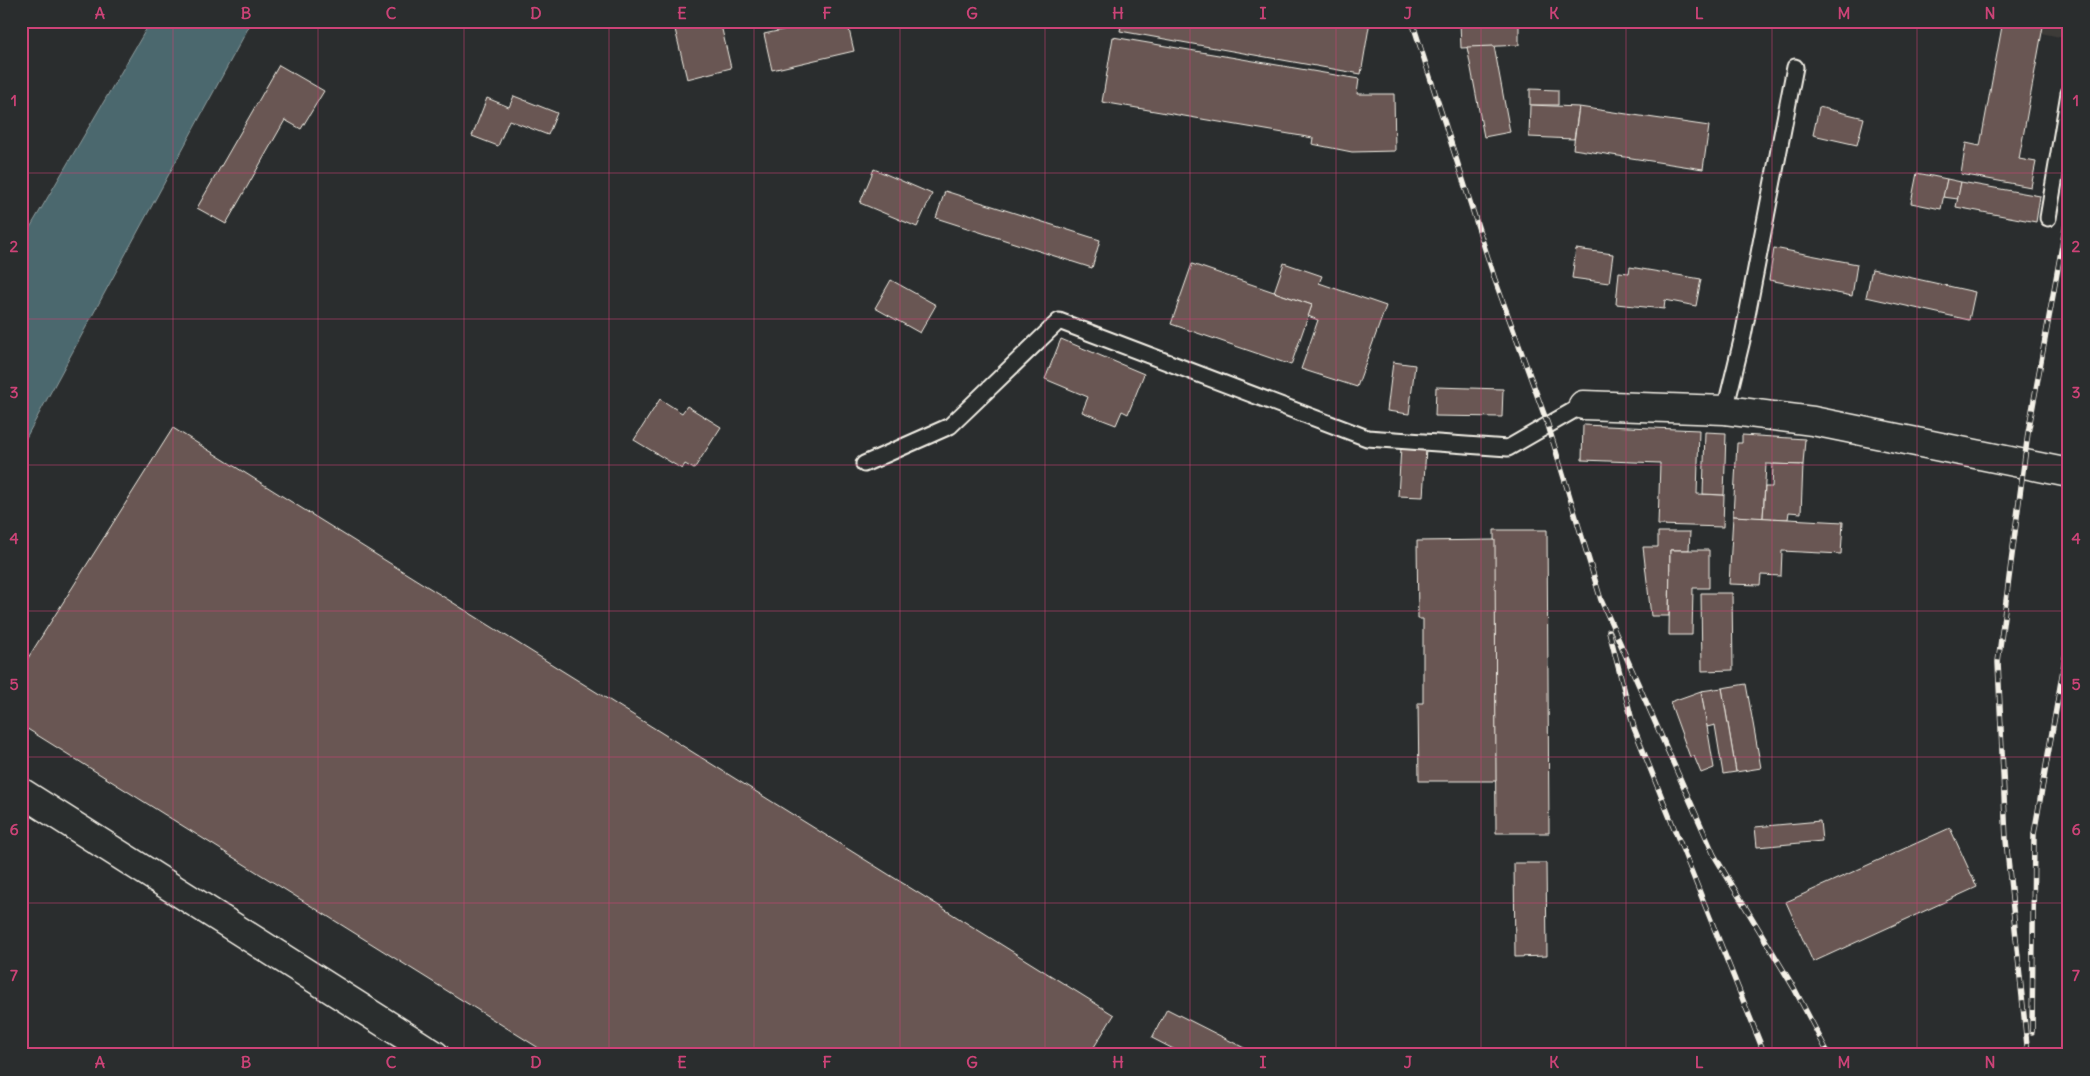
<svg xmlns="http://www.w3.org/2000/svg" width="2090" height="1076" font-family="Delius,sans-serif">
  <rect width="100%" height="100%" fill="#2a2d2e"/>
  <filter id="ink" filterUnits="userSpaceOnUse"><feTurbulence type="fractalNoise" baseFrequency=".02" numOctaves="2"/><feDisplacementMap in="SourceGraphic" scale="10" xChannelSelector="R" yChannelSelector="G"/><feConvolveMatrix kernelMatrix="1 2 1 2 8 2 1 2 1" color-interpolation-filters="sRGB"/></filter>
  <g filter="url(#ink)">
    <path fill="#3d3a39" d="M 1985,21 L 2069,21 L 2069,39 Z"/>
    <path fill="#4b676e" stroke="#8f9e9f" d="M 151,21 L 252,21 L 21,447 L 21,243 Z"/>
    <g fill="#695753" stroke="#f4f1e8">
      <path d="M 673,21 L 720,21 L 731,68 L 687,79 Z"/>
      <path d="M 810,21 L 847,21 L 854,51 L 772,70 L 764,34 L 810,24 Z"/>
      <path d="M 1122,21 L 1370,21 L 1361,74 L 1120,31 Z"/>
      <path d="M 1519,21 L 1519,45 L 1461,48 L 1460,22 Z"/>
      <path d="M 2003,21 L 2044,21 L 2019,159 L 2036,162 L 2031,187 L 1961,174 L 1966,143 L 1980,146 Z"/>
      <path d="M 1113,37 L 1359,79 L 1357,94 L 1394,94 L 1395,151 L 1352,152 L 1312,144 L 1313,138 L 1102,102 Z"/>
      <path d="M 1494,46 L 1510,132 L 1484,137 L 1467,47 Z"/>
      <path d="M 279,65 L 324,91 L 301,129 L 285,120 L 226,224 L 197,208 Z"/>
      <path d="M 1530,89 L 1558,90 L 1558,105 L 1530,105 Z"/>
      <path d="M 514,96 L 557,113 L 548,135 L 509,120 L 498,146 L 472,136 L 487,98 L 509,107 Z"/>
      <path d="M 1530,105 L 1579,107 L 1574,139 L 1529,137 Z"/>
      <path d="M 1579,107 L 1709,126 L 1703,169 L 1573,149 Z"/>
      <path d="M 1819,107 L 1864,118 L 1857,145 L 1813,135 Z"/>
      <path d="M 874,169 L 932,194 L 917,227 L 860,203 Z"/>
      <path d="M 21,173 L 26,176 L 21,185 Z"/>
      <path d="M 1917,173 L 1947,179 L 1941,209 L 1911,203 Z"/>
      <path d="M 1947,179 L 1961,182 L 1958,199 L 1943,197 Z"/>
      <path d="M 1961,182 L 2040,196 L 2036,222 L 1956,207 Z"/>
      <path d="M 945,191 L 1100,240 L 1092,268 L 936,218 Z"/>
      <path d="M 1774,248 L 1857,264 L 1852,296 L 1769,280 Z"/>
      <path d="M 1576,249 L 1613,254 L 1609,283 L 1572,278 Z"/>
      <path d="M 1284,263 L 1322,276 L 1319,283 L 1386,306 L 1357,387 L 1301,369 L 1318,320 L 1308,316 L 1312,305 L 1274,292 Z"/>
      <path d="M 1192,264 L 1312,305 L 1291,365 L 1171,324 Z"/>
      <path d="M 1630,267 L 1701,279 L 1696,306 L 1665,300 L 1664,309 L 1616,304 L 1619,272 L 1629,273 Z"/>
      <path d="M 1872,269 L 1975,292 L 1969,320 L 1866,297 Z"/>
      <path d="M 891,280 L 936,305 L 920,333 L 875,308 Z"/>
      <path d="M 1061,339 L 1144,374 L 1128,414 L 1122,411 L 1116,425 L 1082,412 L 1088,397 L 1045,379 Z"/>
      <path d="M 1393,362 L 1415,365 L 1409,414 L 1387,411 Z"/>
      <path d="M 1436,387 L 1503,389 L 1502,417 L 1435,416 Z"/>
      <path d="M 660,399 L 682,413 L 687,406 L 721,427 L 694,469 L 685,464 L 682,469 L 634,440 Z"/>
      <path d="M 1583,425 L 1699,430 L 1697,494 L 1724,495 L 1723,527 L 1658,525 L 1660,463 L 1582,460 Z"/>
      <path d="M 173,428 L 1114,1015 L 1089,1055 L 550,1055 L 21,725 L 21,669 Z"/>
      <path d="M 1705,432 L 1726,433 L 1724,495 L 1703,494 Z"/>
      <path d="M 1742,435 L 1805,439 L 1803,465 L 1766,464 L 1763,518 L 1733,516 L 1737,443 L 1742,443 Z"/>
      <path d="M 1401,447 L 1426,448 L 1423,497 L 1398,496 Z"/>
      <path d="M 1773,464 L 1803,465 L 1801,513 L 1789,512 L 1788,519 L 1763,518 L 1765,487 L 1772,487 Z"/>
      <path d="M 1733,516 L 1843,522 L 1841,554 L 1782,551 L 1781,576 L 1761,575 L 1760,585 L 1729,584 Z"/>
      <path d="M 1494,530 L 1547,530 L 1549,833 L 1496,833 Z"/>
      <path d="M 1658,532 L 1690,532 L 1689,550 L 1670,550 L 1669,616 L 1651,616 L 1643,547 L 1658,547 Z"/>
      <path d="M 1495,540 L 1496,781 L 1419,781 L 1418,703 L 1423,703 L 1423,619 L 1418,619 L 1417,541 Z"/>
      <path d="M 1670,550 L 1709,550 L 1709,588 L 1693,588 L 1692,635 L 1669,635 Z"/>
      <path d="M 1701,593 L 1732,593 L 1733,670 L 1702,671 Z"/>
      <path d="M 1746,684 L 1761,768 L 1736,772 L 1722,688 Z"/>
      <path d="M 1722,688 L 1736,772 L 1723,774 L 1715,725 L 1707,727 L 1701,691 Z"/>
      <path d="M 1701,691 L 1714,768 L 1701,773 L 1694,756 L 1690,757 L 1670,702 Z"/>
      <path d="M 1820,821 L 1822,841 L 1757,847 L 1755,827 Z"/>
      <path d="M 1950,828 L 1977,887 L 1813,962 L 1786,902 Z"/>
      <path d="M 1514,863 L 1546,863 L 1547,956 L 1515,957 Z"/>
      <path d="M 1167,1009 L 1258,1055 L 1185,1055 L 1152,1038 Z"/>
    </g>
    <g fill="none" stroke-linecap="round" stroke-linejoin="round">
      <g stroke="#f4f1e8" stroke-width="19">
        <g id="service">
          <path d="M 2048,218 L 2069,93"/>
          <path d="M 1725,410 L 1743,336 L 1795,67"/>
          <path d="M 864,464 L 950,426 L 1059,321 L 1367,438 L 1508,448 L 1583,405"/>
        </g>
      </g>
      <g stroke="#f4f1e8" stroke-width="31">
        <path id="minor" d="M 1583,405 L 1725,410 L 1813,421 L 2069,473"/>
      </g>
      <g stroke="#f4f1e8" stroke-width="31">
        <path id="tertiary" d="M 21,792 L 435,1055"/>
      </g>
      <use href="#service" stroke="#2a2d2e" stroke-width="15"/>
      <use href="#minor" stroke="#2a2d2e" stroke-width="28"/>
      <use href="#tertiary" stroke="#2a2d2e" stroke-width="28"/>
      <g stroke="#f4f1e8" stroke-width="5.5">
        <g id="rail">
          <path d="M 1412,21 L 1495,280 L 1548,425 L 1601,600 L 1714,855 L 1794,988 L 1829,1055"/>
          <path d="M 1609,631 L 1634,728 L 1765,1055"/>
          <path d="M 2032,1032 L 2034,834 L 2069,636"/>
          <path d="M 2028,1055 L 2006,840 L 1998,662 L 2028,433 L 2069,207"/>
        </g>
      </g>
      <use href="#rail" stroke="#2a2d2e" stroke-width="4" stroke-dasharray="11" stroke-linecap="butt"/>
    </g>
  </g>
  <path fill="none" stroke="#cc4377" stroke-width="1" stroke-opacity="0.55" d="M 173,21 L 173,1055M 318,21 L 318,1055M 464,21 L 464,1055M 609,21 L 609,1055M 754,21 L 754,1055M 900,21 L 900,1055M 1045,21 L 1045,1055M 1190,21 L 1190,1055M 1336,21 L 1336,1055M 1481,21 L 1481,1055M 1626,21 L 1626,1055M 1772,21 L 1772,1055M 1917,21 L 1917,1055M 21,173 L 2069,173M 21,319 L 2069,319M 21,465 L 2069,465M 21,611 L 2069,611M 21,757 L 2069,757M 21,903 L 2069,903"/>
  <rect width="2090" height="1076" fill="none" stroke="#2a2d2e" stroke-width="55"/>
  <rect x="28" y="28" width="2034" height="1020" fill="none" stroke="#cc4377" stroke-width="2"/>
  <g font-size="16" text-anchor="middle" font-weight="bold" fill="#cc4377">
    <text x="100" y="19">A</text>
    <text x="246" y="19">B</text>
    <text x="391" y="19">C</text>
    <text x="536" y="19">D</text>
    <text x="682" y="19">E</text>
    <text x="827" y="19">F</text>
    <text x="972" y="19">G</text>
    <text x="1118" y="19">H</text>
    <text x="1263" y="19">I</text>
    <text x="1408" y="19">J</text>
    <text x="1554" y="19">K</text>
    <text x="1699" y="19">L</text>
    <text x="1844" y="19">M</text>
    <text x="1990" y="19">N</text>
    <text x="14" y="106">1</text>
    <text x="2076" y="106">1</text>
    <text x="14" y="252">2</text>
    <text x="2076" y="252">2</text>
    <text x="14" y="398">3</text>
    <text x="2076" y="398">3</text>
    <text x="14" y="544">4</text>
    <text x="2076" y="544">4</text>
    <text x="14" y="690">5</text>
    <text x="2076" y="690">5</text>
    <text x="14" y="835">6</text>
    <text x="2076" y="835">6</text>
    <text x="14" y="981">7</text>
    <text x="2076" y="981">7</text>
    <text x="100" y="1068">A</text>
    <text x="246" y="1068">B</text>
    <text x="391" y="1068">C</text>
    <text x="536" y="1068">D</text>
    <text x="682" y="1068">E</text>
    <text x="827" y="1068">F</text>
    <text x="972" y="1068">G</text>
    <text x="1118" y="1068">H</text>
    <text x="1263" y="1068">I</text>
    <text x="1408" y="1068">J</text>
    <text x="1554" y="1068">K</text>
    <text x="1699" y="1068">L</text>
    <text x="1844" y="1068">M</text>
    <text x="1990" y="1068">N</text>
  </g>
</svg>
